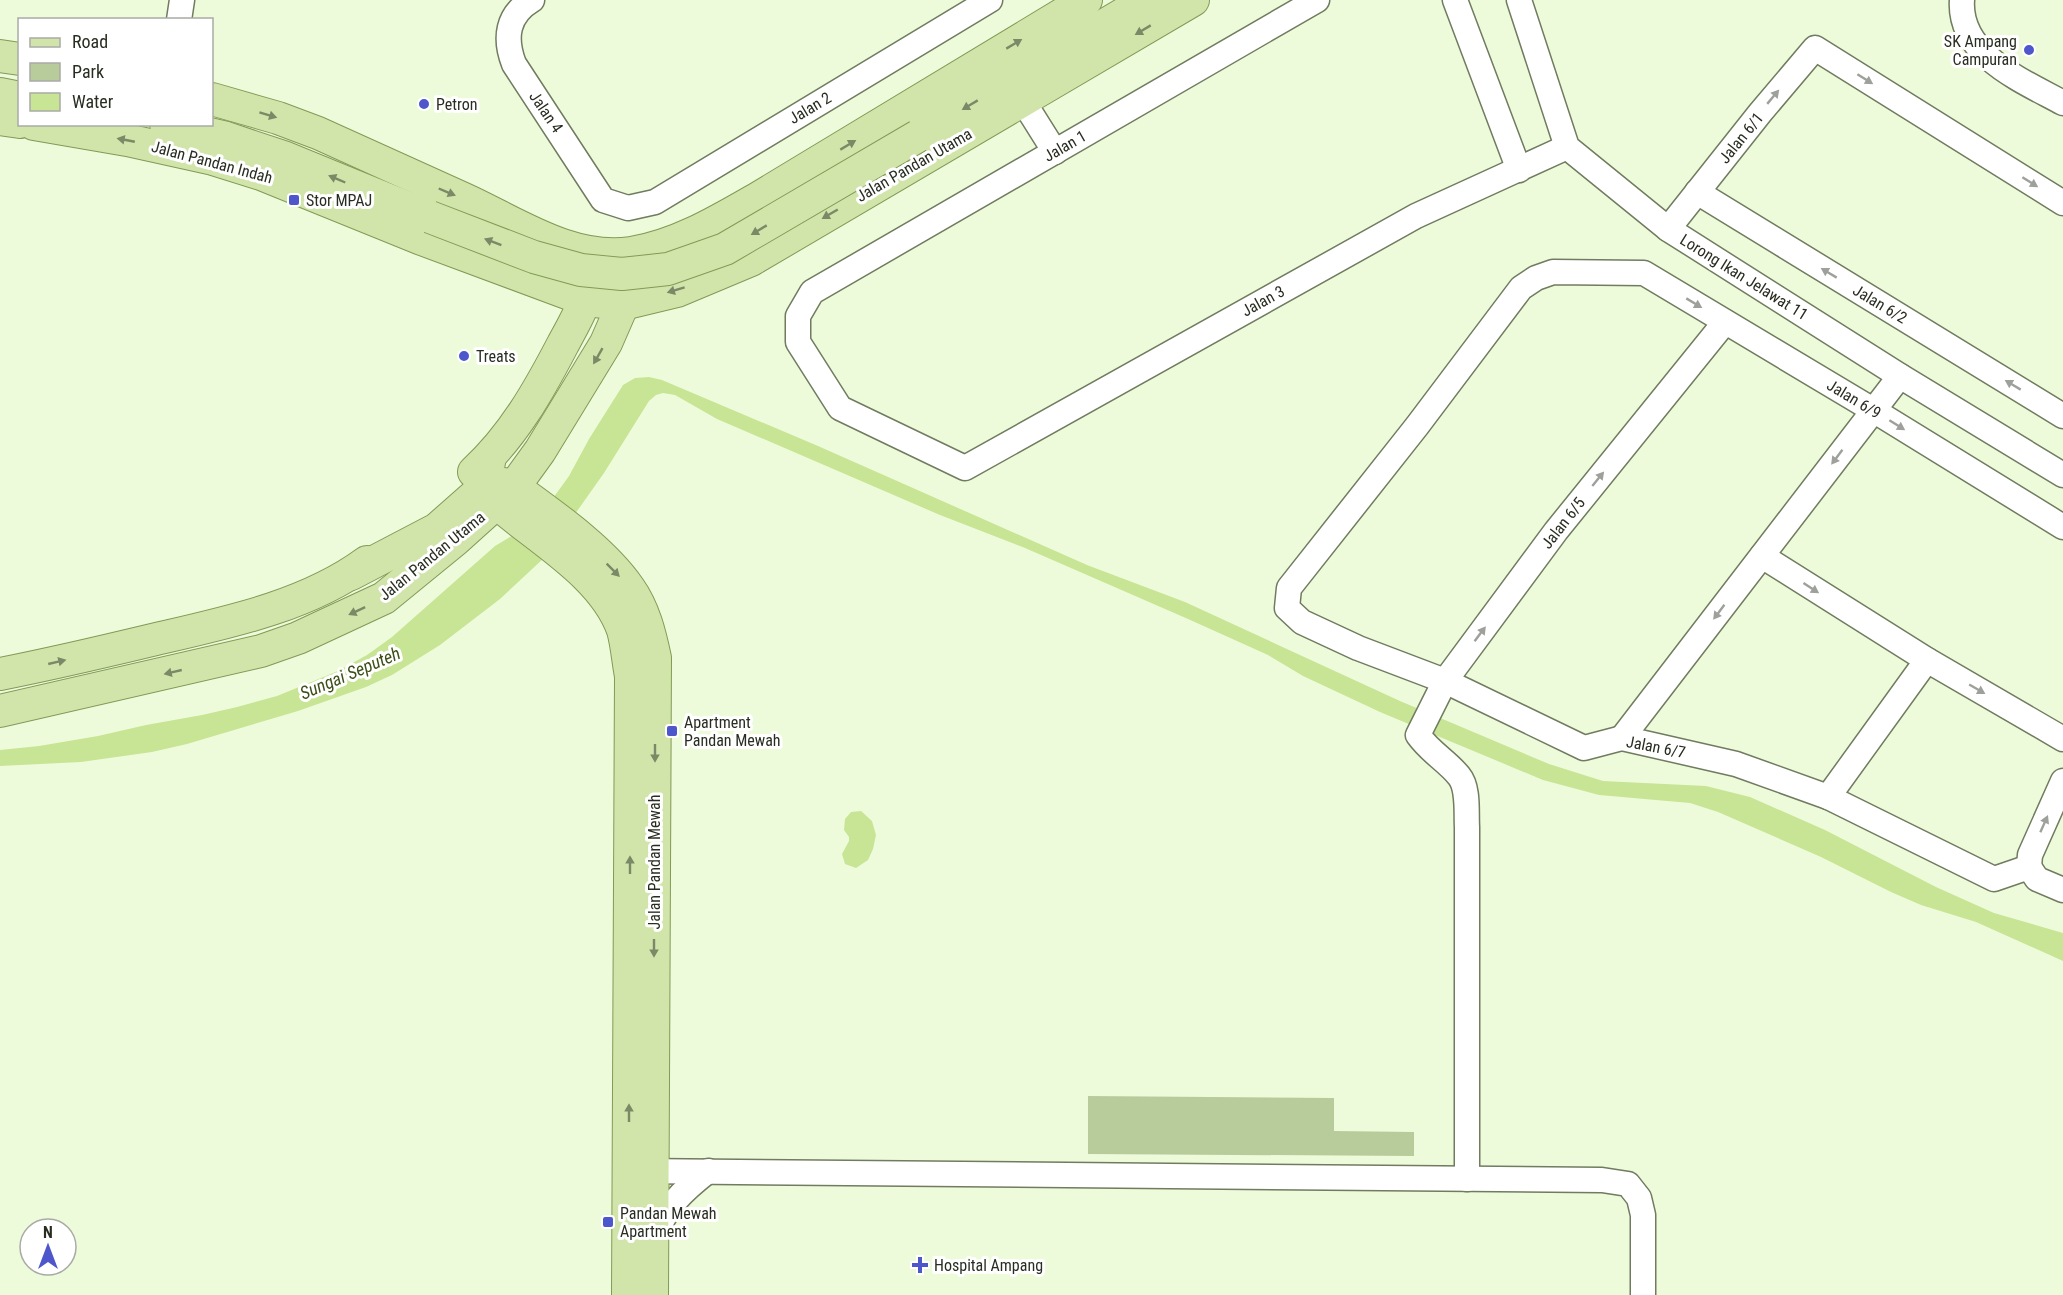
<svg xmlns="http://www.w3.org/2000/svg" width="2063" height="1295" font-family="'Roboto Condensed',sans-serif">
  <rect width="100%" height="100%" fill="#eefbdb"/>
  <path fill="#b8cb9a" d="M 1088,1096 L 1334,1098 L 1334,1131 L 1414,1132 L 1414,1156 L 1088,1154 Z"/>
  <g fill="#c7e594">
    <path d="M 649,377 L 662,380 L 818,446 L 1087,565 L 1185,602 L 1400,701 L 1549,764 L 1603,781 L 1706,786 L 1750,797 L 1825,830 L 1936,887 L 1994,913 L 2063,933 L 2063,961 L 1976,922 L 1921,905 L 1891,892 L 1821,857 L 1718,812 L 1690,803 L 1599,795 L 1543,780 L 1380,712 L 1303,676 L 1268,655 L 1188,619 L 1025,548 L 940,515 L 717,419 L 675,395 L 663,393 L 656,395 L 649,401 L 604,473 L 544,558 L 500,599 L 440,645 L 392,675 L 366,687 L 298,711 L 187,744 L 152,752 L 81,762 L 0,766 L 0,750 L 39,746 L 98,736 L 146,725 L 202,715 L 237,707 L 277,696 L 338,671 L 367,655 L 392,637 L 495,546 L 520,531 L 548,505 L 569,476 L 589,439 L 623,385 L 635,378 Z"/>
    <path d="M 861,811 L 872,821 L 876,835 L 873,849 L 868,860 L 856,868 L 845,864 L 842,854 L 849,841 L 849,837 L 844,830 L 845,819 L 851,812 Z"/>
  </g>
  <g fill="none" stroke-linecap="round" stroke-linejoin="round">
    <g stroke="#707b5f" stroke-width="27">
      <g id="minor">
        <path d="M 532,0 C 507,15 504,38 514,64 L 603,200 L 628,208 L 655,202 L 990,0"/>
        <path d="M 1317,0 L 812,292 L 798,316 L 798,342 L 840,408 L 965,468 L 1416,216 L 1567,147"/>
        <path d="M 1455,0 L 1519,170"/>
        <path d="M 1519,0 L 1567,147 L 1668,229 L 1900,376 L 2063,475"/>
        <path d="M 1962,0 C 1958,55 2023,81 2063,103"/>
        <path d="M 179,20 L 182,0"/>
        <path d="M 1023,101 L 1055,152"/>
        <path d="M 1697,192 L 2063,416"/>
        <path d="M 1668,229 L 1760,113 L 1815,48 L 2063,203"/>
        <path d="M 1762,556 L 1927,660 L 2063,739"/>
        <path d="M 1622,738 L 1900,376"/>
        <path d="M 1828,797 L 1927,660"/>
        <path d="M 2029,867 L 1994,879 L 1828,797 L 1736,764 L 1622,738 L 1584,748 L 1445,681 L 1358,648 L 1302,622 L 1287,608 L 1289,588 L 1417,426 L 1521,288 L 1536,278 L 1553,272 L 1644,273 L 1873,410 L 2063,527"/>
        <path d="M 2029,867 L 2030,855 L 2063,781"/>
        <path d="M 2029,867 L 2037,879 L 2063,890"/>
        <path d="M 637,1171 L 1602,1180 L 1628,1184 L 1639,1198 L 1643,1215 L 1643,1295"/>
        <path d="M 1467,1179 L 1467,827 C 1466,812 1469,788 1459,776 C 1447,761 1431,753 1418,735 L 1445,681 L 1556,531 L 1725,322"/>
        <path d="M 654,1237 C 667,1206 681,1192 708,1171"/>
      </g>
    </g>
    <g stroke="#829a56" stroke-width="34">
      <g id="major">
        <path d="M 0,56 L 20,59"/>
        <path d="M 0,94 L 20,98"/>
        <path d="M 212,99 L 278,118 L 318,133 C 367,155 415,177 464,199 C 515,222 571,262 631,253 C 677,246 720,220 760,197 L 1086,0"/>
        <path d="M 0,119 L 20,122"/>
        <path d="M 34,124 L 127,140 L 213,159 L 261,174 L 419,238 L 586,300 L 623,304 L 677,291 L 751,260 L 1193,0"/>
        <path d="M 166,124 L 223,137 L 286,158 L 430,217"/>
        <path d="M 918,136 L 1147,0"/>
        <path d="M 490,457 C 487,471 485,485 491,498 C 534,537 603,573 623,630 C 627,644 628,661 631,676 L 628,1295"/>
        <path d="M 474,472 C 513,436 538,392 563,344 C 574,324 585,304 591,282"/>
        <path d="M 351,574 L 437,529 L 488,484 L 504,484 L 514,487 C 551,514 603,550 629,588 C 644,609 650,634 655,658 L 652,1295"/>
        <path d="M 0,674 C 51,664 102,652 152,640 C 225,623 306,607 367,562"/>
        <path d="M 0,711 L 261,651 L 298,638 L 384,598 L 455,540 L 514,487 L 540,451 L 606,343 L 623,304 L 625,284"/>
      </g>
    </g>
    <use href="#minor" stroke="#fff" stroke-width="24"/>
    <use href="#major" stroke="#d1e5ab" stroke-width="32"/>
    <g stroke="#829a56" stroke-width="34" stroke-linecap="butt">
      <path id="major-bridge" d="M 430,217 L 534,257 L 581,270 L 622,274 L 668,269 L 725,249 L 918,136"/>
    </g>
    <use href="#major-bridge" stroke="#d1e5ab" stroke-width="32"/>
  </g>
  <defs><path id="oneway-solid" d="M-6-.8H1V-3.2L6.5 0L1 3.2V.8H-6Z" transform="scale(1.5)"/></defs>
  <g fill="#7c8966">
    <use href="#oneway-solid" transform="translate(1143 30) rotate(149)"/>
    <use href="#oneway-solid" transform="translate(1014 44) rotate(-31)"/>
    <use href="#oneway-solid" transform="translate(970 105) rotate(149)"/>
    <use href="#oneway-solid" transform="translate(268 115) rotate(17)"/>
    <use href="#oneway-solid" transform="translate(126 140) rotate(-169)"/>
    <use href="#oneway-solid" transform="translate(848 145) rotate(-31)"/>
    <use href="#oneway-solid" transform="translate(337 179) rotate(-157)"/>
    <use href="#oneway-solid" transform="translate(447 192) rotate(23)"/>
    <use href="#oneway-solid" transform="translate(830 214) rotate(150)"/>
    <use href="#oneway-solid" transform="translate(759 230) rotate(149)"/>
    <use href="#oneway-solid" transform="translate(493 242) rotate(-159)"/>
    <use href="#oneway-solid" transform="translate(676 290) rotate(163)"/>
    <use href="#oneway-solid" transform="translate(598 356) rotate(120)"/>
    <use href="#oneway-solid" transform="translate(613 570) rotate(45)"/>
    <use href="#oneway-solid" transform="translate(357 611) rotate(155)"/>
    <use href="#oneway-solid" transform="translate(57 662) rotate(-13)"/>
    <use href="#oneway-solid" transform="translate(173 672) rotate(167)"/>
    <use href="#oneway-solid" transform="translate(655 753) rotate(90)"/>
    <use href="#oneway-solid" transform="translate(630 865) rotate(-90)"/>
    <use href="#oneway-solid" transform="translate(654 948) rotate(90)"/>
    <use href="#oneway-solid" transform="translate(629 1113) rotate(-90)"/>
  </g>
  <g fill="#9ea09b">
    <use href="#oneway-solid" transform="translate(1865 79) rotate(32)"/>
    <use href="#oneway-solid" transform="translate(1773 97) rotate(-50)"/>
    <use href="#oneway-solid" transform="translate(2030 182) rotate(32)"/>
    <use href="#oneway-solid" transform="translate(1829 273) rotate(-149)"/>
    <use href="#oneway-solid" transform="translate(1694 303) rotate(31)"/>
    <use href="#oneway-solid" transform="translate(2013 385) rotate(-149)"/>
    <use href="#oneway-solid" transform="translate(1897 425) rotate(32)"/>
    <use href="#oneway-solid" transform="translate(1837 457) rotate(127)"/>
    <use href="#oneway-solid" transform="translate(1598 479) rotate(-51)"/>
    <use href="#oneway-solid" transform="translate(1811 588) rotate(33)"/>
    <use href="#oneway-solid" transform="translate(1719 612) rotate(127)"/>
    <use href="#oneway-solid" transform="translate(1480 634) rotate(-53)"/>
    <use href="#oneway-solid" transform="translate(1977 689) rotate(30)"/>
    <use href="#oneway-solid" transform="translate(2044 824) rotate(-66)"/>
  </g>
  <g fill="#4e56cc" stroke="#fff" stroke-width="2">
    <circle cx="2029" cy="50" r="6"/>
    <circle cx="424" cy="104" r="6"/>
    <rect x="288" y="194" width="12" height="12" rx="3"/>
    <circle cx="464" cy="356" r="6"/>
    <rect x="666" y="725" width="12" height="12" rx="3"/>
    <rect x="602" y="1216" width="12" height="12" rx="3"/>
    <path d="M917 1256h6v6h6v6h-6v6h-6v-6h-6v-6h6z"/>
  </g>
  <g text-anchor="middle" dominant-baseline="central" stroke-width="6" stroke-linejoin="round" paint-order="stroke">
    <g font-size="16" fill="#282d21" stroke="#fff" text-anchor="start">
      <text x="2017" y="41" text-anchor="end">SK Ampang<tspan x="2017" dy="18">Campuran</tspan></text>
      <text x="436" y="104">Petron</text>
      <text x="306" y="200">Stor MPAJ</text>
      <text x="476" y="356">Treats</text>
      <text x="684" y="722">Apartment<tspan x="684" dy="18">Pandan Mewah</tspan></text>
      <text x="620" y="1213">Pandan Mewah<tspan x="620" dy="18">Apartment</tspan></text>
      <text x="934" y="1265">Hospital Ampang</text>
    </g>
    <g font-size="16" fill="#282d21" stroke="#fff">
      <text transform="translate(810 108) rotate(-31)">Jalan 2</text>
      <text transform="translate(546 112) rotate(56)">Jalan 4</text>
      <text transform="translate(1741 138) rotate(-51)">Jalan 6/1</text>
      <text transform="translate(1065 146) rotate(-30)">Jalan 1</text>
      <text transform="translate(212 162) rotate(15)">Jalan Pandan Indah</text>
      <text transform="translate(914 165) rotate(-30)">Jalan Pandan Utama</text>
      <text transform="translate(1744 277) rotate(32)">Lorong Ikan Jelawat 11</text>
      <text transform="translate(1263 301) rotate(-29)">Jalan 3</text>
      <text transform="translate(1880 304) rotate(31)">Jalan 6/2</text>
      <text transform="translate(1854 399) rotate(31)">Jalan 6/9</text>
      <text transform="translate(1563 523) rotate(-52)">Jalan 6/5</text>
      <text transform="translate(432 556) rotate(-39)">Jalan Pandan Utama</text>
      <text transform="translate(1656 747) rotate(11)">Jalan 6/7</text>
      <text transform="translate(654 862) rotate(-90)">Jalan Pandan Mewah</text>
    </g>
    <g font-size="18" font-style="italic" fill="#3e5018" stroke="#fff">
      <text transform="translate(350 673) rotate(-23)">Sungai Seputeh</text>
    </g>
  </g>
  <rect x="18" y="18" width="195" height="108" fill="#ffffff" stroke="#a9aba6" stroke-width="1.5"/>
  <rect x="30" y="38" width="30" height="9" fill="#d1e5ab" stroke="#a9aba6" stroke-width="1.5"/>
  <text x="72" y="48" font-size="18" fill="#282d21">Road</text>
  <rect x="30" y="63" width="30" height="18" fill="#b8cb9a" stroke="#a9aba6" stroke-width="1.5"/>
  <text x="72" y="78" font-size="18" fill="#282d21">Park</text>
  <rect x="30" y="93" width="30" height="18" fill="#c7e594" stroke="#a9aba6" stroke-width="1.5"/>
  <text x="72" y="108" font-size="18" fill="#282d21">Water</text>
  <g transform="translate(48 1247)"><circle r="28" fill="#ffffff" stroke="#a9aba6" stroke-width="1.5"/>
  <path d="M0-4.5L10 22L0 15L-10 22Z" fill="#4e56cc"/>
  <text y="-9" font-size="16" font-weight="bold" text-anchor="middle" fill="#282d21">N</text>
  </g>
</svg>
